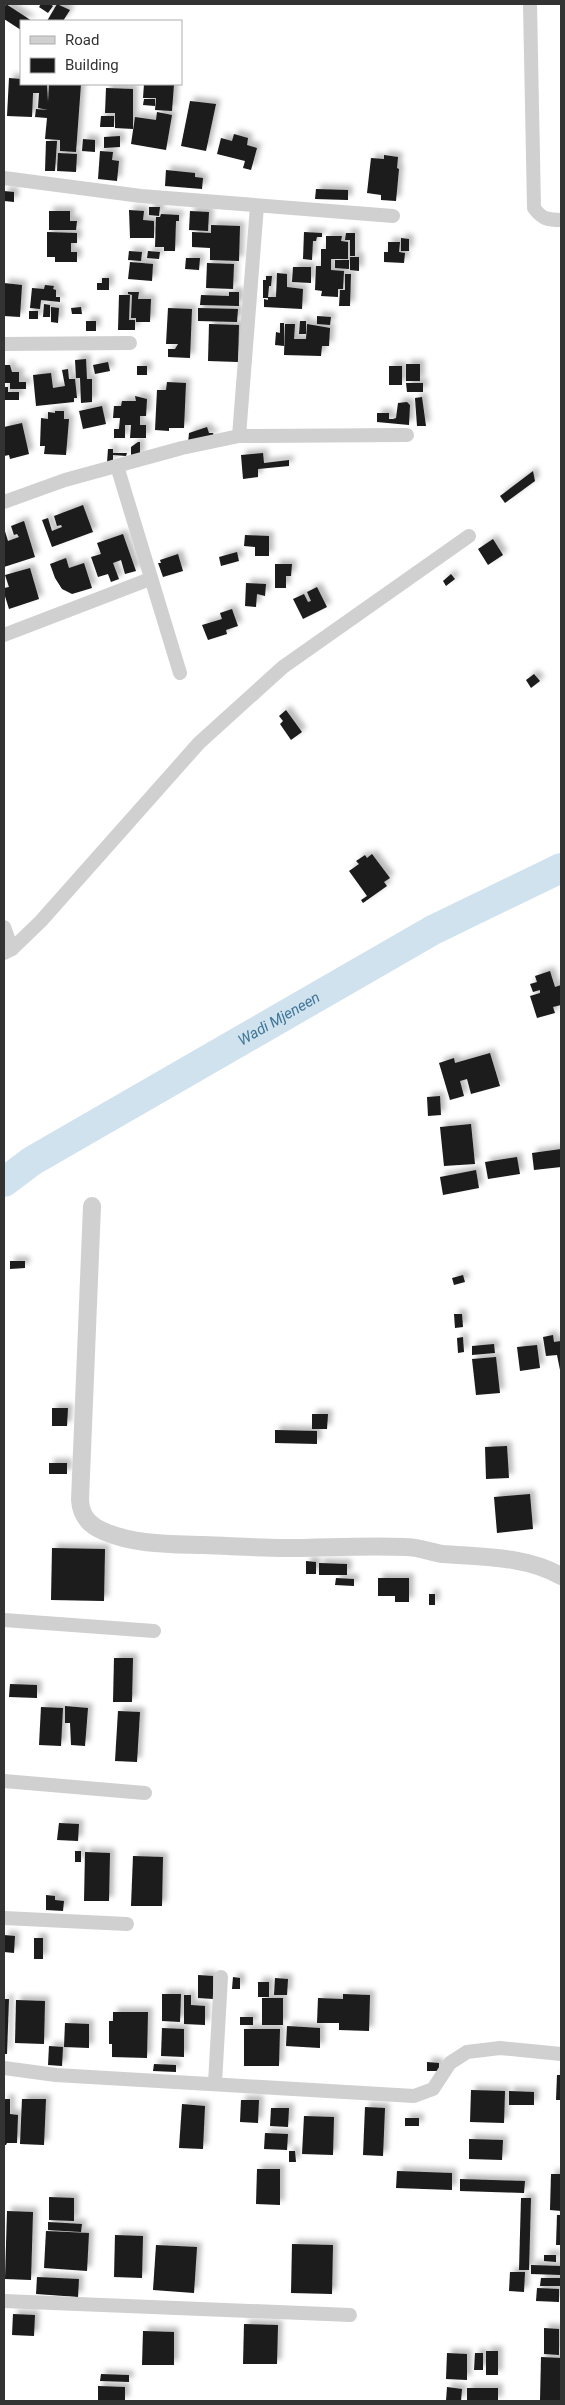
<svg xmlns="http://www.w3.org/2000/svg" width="565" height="2405" font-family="Roboto,sans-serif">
  <defs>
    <filter id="shadow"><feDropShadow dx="4.5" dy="-4.5" stdDeviation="2.5" flood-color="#0004"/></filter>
  </defs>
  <rect width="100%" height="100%" fill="#fff"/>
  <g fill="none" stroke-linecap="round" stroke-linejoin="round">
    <path stroke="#cfe2ee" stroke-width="30" id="s1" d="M 4,1182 L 32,1161 L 433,930 L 561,868"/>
  </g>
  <g fill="#1a1a1a" filter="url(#shadow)">
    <path d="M 6,4 L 32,21 L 21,21 L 21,30 L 4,19 L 4,8 Z"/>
    <path d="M 41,4 L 50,4 L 53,6 L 48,13 L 39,7 Z"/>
    <path d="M 57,4 L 70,10 L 63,21 L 47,21 Z"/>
    <path d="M 9,78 L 21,79 L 21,84 L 47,84 L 48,102 L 49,84 L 81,84 L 76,152 L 60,151 L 60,140 L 45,139 L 47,118 L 35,117 L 36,109 L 48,110 L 38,108 L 39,93 L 33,93 L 32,117 L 7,116 Z"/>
    <path d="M 144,84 L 174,84 L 172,111 L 155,110 L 156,98 L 143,98 Z"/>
    <path d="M 106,88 L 133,89 L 133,129 L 115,128 L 115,113 L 105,113 Z"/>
    <path d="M 144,99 L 155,99 L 155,106 L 143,105 Z"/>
    <path d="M 190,101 L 216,104 L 206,151 L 181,146 Z"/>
    <path d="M 157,112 L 172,115 L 166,150 L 131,144 L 135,117 L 156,120 Z"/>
    <path d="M 101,116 L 114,116 L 114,127 L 100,127 Z"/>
    <path d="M 234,134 L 248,138 L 247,145 L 257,148 L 251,170 L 243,168 L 245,161 L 217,154 L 221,138 L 232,141 Z"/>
    <path d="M 120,136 L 120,147 L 104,148 L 104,137 Z"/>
    <path d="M 83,139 L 95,140 L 95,152 L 82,151 Z"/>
    <path d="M 46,141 L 57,141 L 55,171 L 45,171 Z"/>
    <path d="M 100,151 L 113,152 L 112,160 L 119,161 L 117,181 L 98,179 Z"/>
    <path d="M 58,153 L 77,154 L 76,172 L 57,171 Z"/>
    <path d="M 384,155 L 398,157 L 397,168 L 399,169 L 396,201 L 381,200 L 381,195 L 367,193 L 371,158 L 384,159 Z"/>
    <path d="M 166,170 L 195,173 L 195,177 L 203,178 L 202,189 L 165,186 Z"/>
    <path d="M 316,189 L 348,190 L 348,200 L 315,199 Z"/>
    <path d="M 4,191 L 14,192 L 14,202 L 4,201 Z"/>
    <path d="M 149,207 L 160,207 L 159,216 L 149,215 Z"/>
    <path d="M 129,210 L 144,211 L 143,220 L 154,221 L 154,238 L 130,238 Z"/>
    <path d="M 49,211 L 70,211 L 70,221 L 77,221 L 76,230 L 49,230 Z"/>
    <path d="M 190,211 L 209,212 L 208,231 L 189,230 Z"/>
    <path d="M 161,214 L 179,215 L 179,221 L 176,221 L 175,251 L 164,251 L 164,247 L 155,247 L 156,217 L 160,217 Z"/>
    <path d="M 211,225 L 240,226 L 239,261 L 210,260 L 210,248 L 192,247 L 192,232 L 211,233 Z"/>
    <path d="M 47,232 L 77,233 L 77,243 L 71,243 L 71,252 L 77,252 L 77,262 L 55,262 L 55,257 L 47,257 Z"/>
    <path d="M 304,232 L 322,233 L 322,237 L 317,237 L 316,241 L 313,241 L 312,260 L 303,259 Z"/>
    <path d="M 346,233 L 355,233 L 355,256 L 350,256 L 350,240 L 345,240 Z"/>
    <path d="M 326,236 L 342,236 L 341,241 L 348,242 L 348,259 L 331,259 L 331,270 L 344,271 L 343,289 L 338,289 L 338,297 L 321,296 L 322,291 L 315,290 L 316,266 L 321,266 L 321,249 L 326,249 Z"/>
    <path d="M 401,238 L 409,239 L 409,251 L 401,251 Z"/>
    <path d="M 388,242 L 400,242 L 399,252 L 405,253 L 404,263 L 384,262 L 384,252 L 388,252 Z"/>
    <path d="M 129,251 L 142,252 L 141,261 L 128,260 Z"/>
    <path d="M 148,251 L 160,252 L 159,259 L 147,258 Z"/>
    <path d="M 350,257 L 359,257 L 359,271 L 350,270 Z"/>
    <path d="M 186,258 L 200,258 L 199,270 L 185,269 Z"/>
    <path d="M 335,260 L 349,260 L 349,269 L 335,268 Z"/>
    <path d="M 130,262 L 153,264 L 152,281 L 128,279 Z"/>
    <path d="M 207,263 L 234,264 L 233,289 L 206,288 Z"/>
    <path d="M 293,267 L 311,267 L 311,283 L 292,282 Z"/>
    <path d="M 277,273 L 287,274 L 287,287 L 303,289 L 302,309 L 264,307 L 264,299 L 268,300 L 268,297 L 276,297 Z"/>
    <path d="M 345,274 L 351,274 L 350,306 L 339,306 L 340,290 L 345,290 Z"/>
    <path d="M 266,276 L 272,276 L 271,286 L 269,286 L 268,298 L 263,298 L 263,280 L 266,280 Z"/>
    <path d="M 102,278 L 109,278 L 109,290 L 97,290 L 97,283 L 102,283 Z"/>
    <path d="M 4,283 L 22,285 L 20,317 L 4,316 Z"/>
    <path d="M 45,285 L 54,286 L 53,289 L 56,290 L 56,297 L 60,297 L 60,302 L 41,300 L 40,309 L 30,308 L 32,288 L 44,289 Z"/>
    <path d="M 128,292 L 139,292 L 138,299 L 151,299 L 150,322 L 136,322 L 136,318 L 131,318 L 132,295 L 128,294 Z"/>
    <path d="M 229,292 L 239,292 L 239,306 L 200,305 L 201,295 L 229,296 Z"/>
    <path d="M 119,295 L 130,295 L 129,320 L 135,320 L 135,330 L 118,330 Z"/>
    <path d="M 44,304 L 50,305 L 50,317 L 43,317 Z"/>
    <path d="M 51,307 L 59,308 L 58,323 L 51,322 Z"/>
    <path d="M 81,307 L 82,314 L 72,314 L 71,308 Z"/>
    <path d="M 168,308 L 192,309 L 190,358 L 168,357 L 168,349 L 175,349 L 178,344 L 166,344 Z"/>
    <path d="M 198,308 L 238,309 L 237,322 L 198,321 Z"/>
    <rect x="29" y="311" width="9" height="8"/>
    <path d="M 317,316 L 331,317 L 330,325 L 317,324 Z"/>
    <rect x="86" y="321" width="10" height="10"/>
    <path d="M 300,321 L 306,321 L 306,334 L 299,334 Z"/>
    <path d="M 280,323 L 284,323 L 284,346 L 275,345 L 276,332 L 280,333 Z"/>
    <path d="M 209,324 L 239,325 L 238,362 L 208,361 Z"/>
    <path d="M 285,324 L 295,324 L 294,339 L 306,339 L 307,324 L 330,328 L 329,346 L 322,346 L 321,356 L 284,355 Z"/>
    <path d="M 86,359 L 87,379 L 92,379 L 92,402 L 81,403 L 80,378 L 76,378 L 75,360 Z"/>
    <path d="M 108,362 L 110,371 L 95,374 L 93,365 Z"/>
    <rect x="406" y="364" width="14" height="17"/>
    <path d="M 5,365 L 10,365 L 12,372 L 19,372 L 19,382 L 26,382 L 26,389 L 10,389 L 10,383 L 5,383 Z"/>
    <rect x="137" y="366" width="10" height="9"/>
    <rect x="389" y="366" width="13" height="19"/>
    <path d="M 68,369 L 69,379 L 75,379 L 77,398 L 74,398 L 74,402 L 36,406 L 33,375 L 51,373 L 53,388 L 65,386 L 62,370 Z"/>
    <path d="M 167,382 L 186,383 L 184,428 L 169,428 L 169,431 L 155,430 L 157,390 L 166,390 Z"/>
    <path d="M 406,383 L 423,383 L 423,392 L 407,392 Z"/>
    <path d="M 4,387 L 8,387 L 8,392 L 19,392 L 19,400 L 4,400 Z"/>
    <path d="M 135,396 L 147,399 L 146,416 L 140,416 L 140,425 L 146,425 L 146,438 L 130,438 L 131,425 L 125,425 L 125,438 L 114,438 L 114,429 L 119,429 L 120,418 L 113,418 L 114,406 L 121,406 L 122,401 L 136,401 Z"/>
    <path d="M 422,397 L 426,426 L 417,426 L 415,398 Z"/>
    <path d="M 407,402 L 410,405 L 409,425 L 377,422 L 377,413 L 389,413 L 389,419 L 393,419 L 396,418 L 398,403 Z"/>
    <path d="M 102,406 L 106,424 L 83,429 L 79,411 Z"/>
    <path d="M 55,411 L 64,411 L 64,419 L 69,419 L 66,455 L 44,454 L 45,446 L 40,446 L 41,418 L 48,419 L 48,412 L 55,413 Z"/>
    <path d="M 22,423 L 29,454 L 10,459 L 9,455 L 4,456 L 4,427 Z"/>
    <path d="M 207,427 L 209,433 L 213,433 L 214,436 L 188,443 L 189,433 Z"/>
    <path d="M 138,442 L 140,442 L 140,457 L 131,456 L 131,447 Z"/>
    <path d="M 108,449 L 113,449 L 113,453 L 127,453 L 126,456 L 113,455 L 113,462 L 107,463 Z"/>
    <path d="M 263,453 L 264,463 L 289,460 L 289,466 L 258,469 L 258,477 L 243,479 L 241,455 Z"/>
    <path d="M 533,471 L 535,481 L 505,503 L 500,496 Z"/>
    <path d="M 83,505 L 93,532 L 52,547 L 42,520 L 48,518 L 52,531 L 62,527 L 61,525 L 57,526 L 54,516 Z"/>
    <path d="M 24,521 L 35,557 L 4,567 L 4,528 L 8,541 L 19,537 L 17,534 L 14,535 L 11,526 Z"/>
    <path d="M 123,534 L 136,571 L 125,574 L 121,560 L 113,563 L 119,579 L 111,582 L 108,574 L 98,577 L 91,557 L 101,554 L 97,543 Z"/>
    <path d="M 245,535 L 269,536 L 269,556 L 255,556 L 255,547 L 244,546 Z"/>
    <path d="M 493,539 L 503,555 L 488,565 L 478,549 Z"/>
    <path d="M 237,552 L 239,561 L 221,566 L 219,557 Z"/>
    <path d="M 178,554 L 183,571 L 163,577 L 158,563 L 161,563 L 160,560 Z"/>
    <path d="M 66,558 L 69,568 L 84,563 L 92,588 L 72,594 L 62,589 L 55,578 L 50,564 Z"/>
    <path d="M 275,564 L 292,564 L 291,576 L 286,576 L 286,588 L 275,588 Z"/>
    <path d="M 30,568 L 39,599 L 9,609 L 4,593 L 4,588 L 9,587 L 5,575 Z"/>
    <path d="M 451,574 L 455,579 L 446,586 L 443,581 Z"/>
    <path d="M 246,583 L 266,584 L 265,596 L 257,594 L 256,607 L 245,606 Z"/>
    <path d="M 317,587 L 327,607 L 303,619 L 293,599 L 304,594 L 308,602 L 311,601 L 307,592 Z"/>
    <path d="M 232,609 L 238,626 L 226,630 L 227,634 L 208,640 L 202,625 L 222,619 L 220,613 Z"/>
    <path d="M 534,674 L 540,681 L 531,688 L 526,680 Z"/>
    <path d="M 286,710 L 302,732 L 291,740 L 280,724 L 283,721 L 279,716 Z"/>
    <path d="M 372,854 L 390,878 L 384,882 L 387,886 L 363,903 L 361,900 L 367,896 L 349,871 L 359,864 L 356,861 L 365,855 L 367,858 Z"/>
    <path d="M 550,971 L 555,987 L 561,985 L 561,1005 L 553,1007 L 555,1013 L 537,1018 L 530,996 L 540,993 L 540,990 L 533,992 L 530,984 L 537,982 L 535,976 Z"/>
    <path d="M 490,1053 L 500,1086 L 471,1094 L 467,1079 L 460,1081 L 464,1096 L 450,1100 L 439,1063 L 454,1058 L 455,1063 Z"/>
    <path d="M 440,1096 L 441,1115 L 428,1116 L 427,1097 Z"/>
    <path d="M 471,1124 L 475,1164 L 444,1166 L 440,1127 Z"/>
    <path d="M 561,1149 L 561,1167 L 534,1170 L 532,1153 Z"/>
    <path d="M 517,1157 L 520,1174 L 488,1179 L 485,1162 Z"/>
    <path d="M 476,1170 L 479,1188 L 443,1195 L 440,1177 Z"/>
    <path d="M 10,1261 L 25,1261 L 25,1268 L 10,1269 Z"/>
    <path d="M 463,1275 L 465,1282 L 454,1285 L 452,1278 Z"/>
    <path d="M 454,1314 L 462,1314 L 463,1327 L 455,1328 Z"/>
    <path d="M 553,1335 L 554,1342 L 561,1341 L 561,1375 L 557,1355 L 546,1356 L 543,1337 Z"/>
    <path d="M 463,1337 L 464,1352 L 458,1353 L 457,1338 Z"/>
    <path d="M 494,1344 L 495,1353 L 472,1355 L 472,1346 Z"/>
    <path d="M 537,1345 L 540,1368 L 520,1371 L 517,1347 Z"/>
    <path d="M 496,1357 L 500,1393 L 476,1395 L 472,1359 Z"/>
    <path d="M 52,1408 L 68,1408 L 67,1426 L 52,1426 Z"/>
    <path d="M 312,1414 L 328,1414 L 327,1429 L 312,1429 Z"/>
    <path d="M 275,1430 L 317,1431 L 317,1444 L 275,1443 Z"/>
    <path d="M 507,1446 L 509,1478 L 486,1479 L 485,1447 Z"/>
    <rect x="49" y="1463" width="18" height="11"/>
    <path d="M 530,1494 L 533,1529 L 497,1533 L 494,1497 Z"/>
    <path d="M 52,1548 L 105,1549 L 104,1601 L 51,1600 Z"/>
    <path d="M 306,1561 L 316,1562 L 316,1574 L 306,1574 Z"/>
    <path d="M 319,1563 L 347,1564 L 347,1575 L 319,1575 Z"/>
    <path d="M 336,1578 L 354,1579 L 354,1586 L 335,1585 Z"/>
    <path d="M 378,1578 L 409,1578 L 409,1602 L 395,1602 L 395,1596 L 378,1596 Z"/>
    <rect x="429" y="1594" width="6" height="11"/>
    <path d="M 114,1658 L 133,1658 L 132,1702 L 113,1702 Z"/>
    <path d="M 10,1684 L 37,1685 L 37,1698 L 9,1697 Z"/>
    <path d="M 65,1706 L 88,1708 L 85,1746 L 71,1745 L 70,1723 L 65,1723 Z"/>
    <path d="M 41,1707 L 63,1708 L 61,1746 L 39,1745 Z"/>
    <path d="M 118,1711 L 140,1712 L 137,1762 L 115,1761 Z"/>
    <path d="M 59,1823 L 79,1824 L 78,1841 L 57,1840 Z"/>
    <rect x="75" y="1851" width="6" height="11"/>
    <path d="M 85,1852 L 110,1853 L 109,1901 L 84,1901 Z"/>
    <path d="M 133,1856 L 163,1857 L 162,1906 L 131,1906 Z"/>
    <path d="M 46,1895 L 55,1896 L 55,1900 L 64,1901 L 63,1911 L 46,1910 Z"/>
    <path d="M 4,1935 L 15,1936 L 14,1953 L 4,1952 Z"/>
    <rect x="34" y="1938" width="9" height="21"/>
    <path d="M 198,1975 L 213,1976 L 213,1999 L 198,1998 Z"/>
    <path d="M 233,1977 L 240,1978 L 240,1989 L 232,1989 Z"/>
    <path d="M 275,1978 L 288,1979 L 287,1995 L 274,1995 Z"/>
    <rect x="258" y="1982" width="11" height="15"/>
    <path d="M 162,1994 L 181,1994 L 180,2022 L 162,2021 Z"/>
    <path d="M 343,1994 L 370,1995 L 369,2031 L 339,2030 L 339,2023 L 317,2023 L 318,1998 L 343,1999 Z"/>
    <path d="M 184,1995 L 191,1995 L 191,2005 L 205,2006 L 205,2025 L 184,2024 Z"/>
    <rect x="262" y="1998" width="21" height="27"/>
    <path d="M 4,1999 L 9,1999 L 7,2054 L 4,2054 Z"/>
    <path d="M 16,2000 L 45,2001 L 44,2044 L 15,2043 Z"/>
    <path d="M 113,2012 L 148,2012 L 147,2058 L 112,2057 L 112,2044 L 109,2044 L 109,2021 L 113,2021 Z"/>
    <rect x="240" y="2017" width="13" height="8"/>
    <path d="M 65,2023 L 89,2024 L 89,2048 L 64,2047 Z"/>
    <path d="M 287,2026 L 320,2028 L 320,2048 L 286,2046 Z"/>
    <path d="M 162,2028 L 184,2029 L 184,2057 L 161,2056 Z"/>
    <path d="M 244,2029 L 280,2029 L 279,2066 L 244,2066 Z"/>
    <path d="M 49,2046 L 63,2047 L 62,2066 L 48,2065 Z"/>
    <path d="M 427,2062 L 439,2063 L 439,2071 L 427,2071 Z"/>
    <path d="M 154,2064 L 176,2065 L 176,2072 L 153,2071 Z"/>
    <path d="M 557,2075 L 561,2075 L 561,2100 L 556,2100 Z"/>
    <path d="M 471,2090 L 505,2091 L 504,2123 L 470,2122 Z"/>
    <path d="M 509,2091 L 534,2092 L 534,2105 L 509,2105 Z"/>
    <path d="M 4,2099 L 10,2099 L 10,2114 L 18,2115 L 17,2143 L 7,2143 L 6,2145 L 4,2145 Z"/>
    <path d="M 22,2099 L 46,2099 L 44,2145 L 20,2144 Z"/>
    <path d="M 241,2100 L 259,2100 L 258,2123 L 240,2122 Z"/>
    <path d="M 182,2104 L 205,2106 L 203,2149 L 179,2148 Z"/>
    <path d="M 365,2107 L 385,2108 L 383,2156 L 363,2155 Z"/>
    <path d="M 271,2108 L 289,2108 L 288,2127 L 270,2126 Z"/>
    <path d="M 304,2116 L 334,2117 L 333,2155 L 302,2154 Z"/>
    <rect x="405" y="2118" width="14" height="8"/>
    <path d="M 265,2133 L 288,2134 L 287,2150 L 264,2149 Z"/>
    <path d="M 469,2139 L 503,2140 L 502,2160 L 469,2159 Z"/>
    <path d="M 289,2151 L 295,2151 L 296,2162 L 289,2162 Z"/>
    <path d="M 257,2169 L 280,2169 L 280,2205 L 256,2204 Z"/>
    <path d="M 397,2171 L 452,2173 L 452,2190 L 396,2188 Z"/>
    <path d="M 551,2174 L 561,2174 L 561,2211 L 550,2210 Z"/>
    <path d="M 460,2179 L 525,2181 L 524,2193 L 460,2191 Z"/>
    <path d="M 49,2197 L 74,2198 L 74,2221 L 49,2220 Z"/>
    <path d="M 521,2198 L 531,2198 L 529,2270 L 519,2270 Z"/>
    <path d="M 7,2211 L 33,2212 L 31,2280 L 5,2279 Z"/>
    <path d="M 557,2215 L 561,2215 L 561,2245 L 556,2245 Z"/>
    <path d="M 48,2222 L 82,2224 L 81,2232 L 48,2230 Z"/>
    <path d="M 46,2231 L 89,2233 L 87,2271 L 44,2268 Z"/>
    <path d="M 115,2235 L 143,2236 L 142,2278 L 114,2277 Z"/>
    <path d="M 292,2244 L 333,2245 L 332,2294 L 291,2293 Z"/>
    <path d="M 156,2245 L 197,2247 L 194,2293 L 153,2290 Z"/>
    <path d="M 544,2255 L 556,2255 L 556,2262 L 544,2261 Z"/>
    <path d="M 531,2265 L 561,2266 L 561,2275 L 531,2274 Z"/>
    <path d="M 510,2272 L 525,2272 L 524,2292 L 509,2291 Z"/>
    <path d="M 37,2277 L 79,2279 L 78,2297 L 36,2294 Z"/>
    <path d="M 541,2278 L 561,2278 L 561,2286 L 540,2286 Z"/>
    <path d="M 537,2288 L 559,2289 L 559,2302 L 536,2301 Z"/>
    <path d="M 13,2314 L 35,2315 L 34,2336 L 12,2335 Z"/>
    <path d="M 244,2324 L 278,2325 L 277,2364 L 243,2364 Z"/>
    <path d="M 544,2328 L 559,2329 L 559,2355 L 544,2354 Z"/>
    <path d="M 143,2331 L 174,2332 L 174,2365 L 142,2365 Z"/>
    <rect x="486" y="2351" width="12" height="24"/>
    <path d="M 447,2353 L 467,2354 L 467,2380 L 446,2379 Z"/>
    <path d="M 475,2353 L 483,2353 L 483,2370 L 474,2370 Z"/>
    <path d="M 541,2357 L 561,2358 L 561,2401 L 540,2401 Z"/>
    <path d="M 101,2374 L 129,2375 L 129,2382 L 100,2381 Z"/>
    <path d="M 98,2386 L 125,2387 L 125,2401 L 98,2401 Z"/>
    <path d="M 447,2387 L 462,2389 L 461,2401 L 446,2401 Z"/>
    <rect x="467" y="2388" width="31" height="13"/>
  </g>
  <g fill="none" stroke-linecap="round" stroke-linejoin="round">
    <g stroke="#d0d0d0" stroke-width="14">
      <path d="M 530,4 L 534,208 C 542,219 548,220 561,220"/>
      <path d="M 4,178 L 141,196 L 393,216"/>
      <path d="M 4,344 L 130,343"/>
      <path d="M 239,436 L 257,206"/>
      <path d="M 117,466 L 180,673"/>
      <path d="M 4,502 L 65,480 L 182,448 L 239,436 L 407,435"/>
      <path d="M 4,635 L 150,579"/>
      <path d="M 4,927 L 12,949"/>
      <path d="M 4,953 L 12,949 L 41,921 L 199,743 L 283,667 L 469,536"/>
      <path d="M 4,1620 L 154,1631"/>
      <path d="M 4,1781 L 145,1793"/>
      <path d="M 4,1918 L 127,1924"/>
      <path d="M 4,2068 L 56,2075 L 414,2096 L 433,2089 L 450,2063 L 467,2052 L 500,2048 L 561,2054"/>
      <path d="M 215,2083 L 221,1977"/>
      <path d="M 4,2301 L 350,2315"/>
    </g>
    <path stroke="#d0d0d0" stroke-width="18" d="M 92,1206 L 80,1500 C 81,1516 89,1525 103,1531 C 134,1545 172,1544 204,1545 C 231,1546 258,1548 284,1548 C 325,1548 365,1545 406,1547 C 418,1547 430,1552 443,1554 C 482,1557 526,1556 561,1576"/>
  </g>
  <g text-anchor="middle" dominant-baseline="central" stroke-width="5" stroke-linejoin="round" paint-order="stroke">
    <g font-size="15" font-style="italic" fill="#3f7597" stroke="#fff">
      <text stroke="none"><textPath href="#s1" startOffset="320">Wadi Mjeneen</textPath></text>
    </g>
  </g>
  <rect width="565" height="2405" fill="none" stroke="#333333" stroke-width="10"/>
  <rect x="20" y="20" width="162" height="65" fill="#ffffff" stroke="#adadad"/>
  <rect x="30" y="36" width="25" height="8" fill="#d0d0d0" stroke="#adadad"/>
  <text x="65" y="45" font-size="15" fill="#333333">Road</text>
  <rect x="30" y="58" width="25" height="15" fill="#1a1a1a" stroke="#adadad"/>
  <text x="65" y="70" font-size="15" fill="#333333">Building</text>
</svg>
